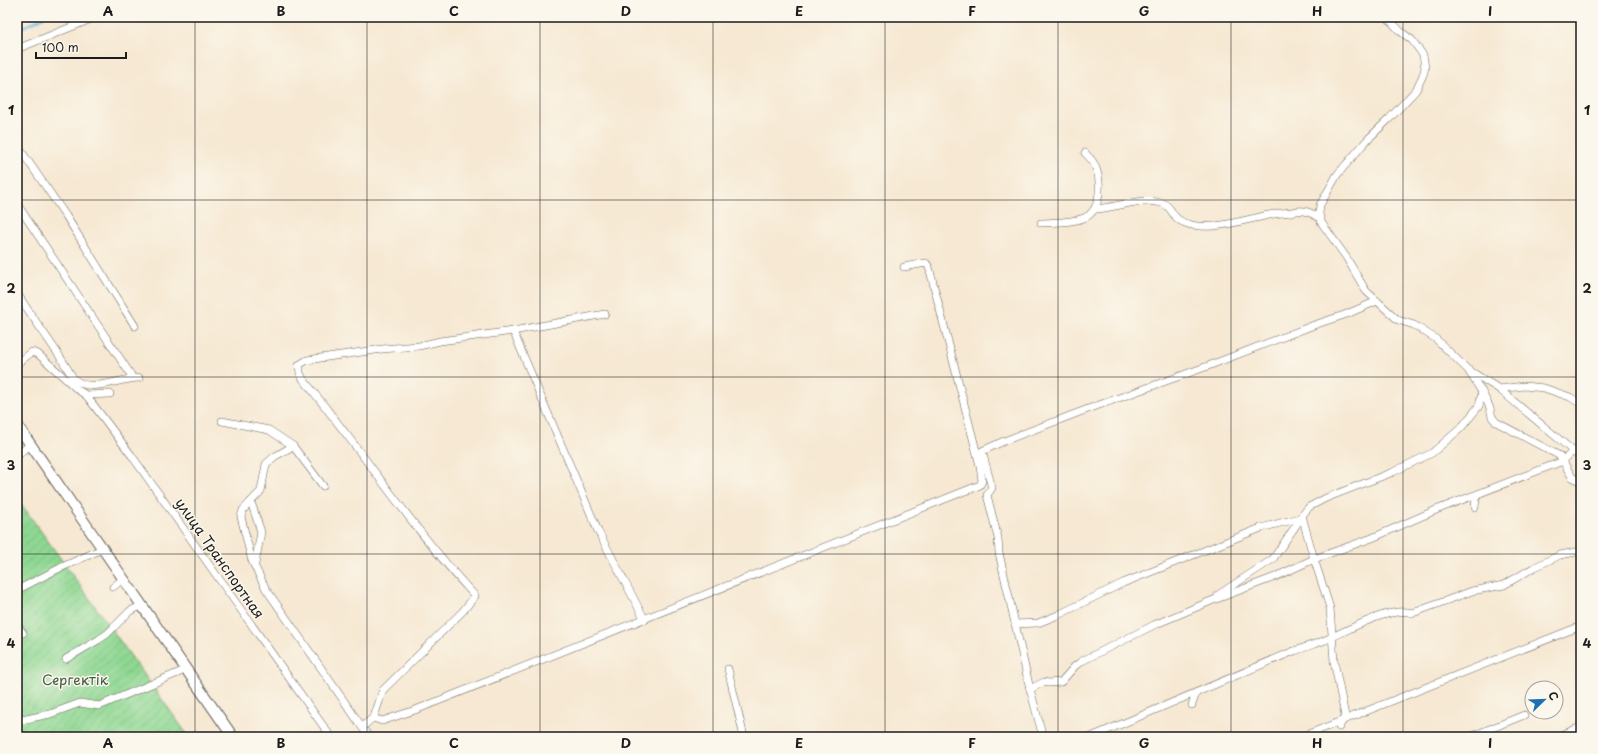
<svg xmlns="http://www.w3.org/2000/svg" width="1598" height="754" font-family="'Playpen Sans',sans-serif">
  <defs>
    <pattern id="garden-furrows" width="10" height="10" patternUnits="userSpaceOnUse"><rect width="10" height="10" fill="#8ed792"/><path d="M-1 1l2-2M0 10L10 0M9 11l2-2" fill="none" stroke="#7ab87d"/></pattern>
  </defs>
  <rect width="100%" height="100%" fill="#fbf7ec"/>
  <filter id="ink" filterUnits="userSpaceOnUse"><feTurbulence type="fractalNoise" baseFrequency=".025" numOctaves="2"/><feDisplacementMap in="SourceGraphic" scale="8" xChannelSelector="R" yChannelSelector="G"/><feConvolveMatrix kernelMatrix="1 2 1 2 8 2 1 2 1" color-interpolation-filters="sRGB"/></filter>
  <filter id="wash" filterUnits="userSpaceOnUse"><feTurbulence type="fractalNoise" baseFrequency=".012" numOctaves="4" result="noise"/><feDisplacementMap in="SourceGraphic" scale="16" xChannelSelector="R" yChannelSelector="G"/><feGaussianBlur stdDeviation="0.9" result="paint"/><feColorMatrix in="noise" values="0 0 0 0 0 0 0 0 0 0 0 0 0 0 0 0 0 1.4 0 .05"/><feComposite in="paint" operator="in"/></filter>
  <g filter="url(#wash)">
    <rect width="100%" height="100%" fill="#f6e8d2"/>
    <path fill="url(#garden-furrows)" stroke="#557a57" d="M 17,498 L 189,737 L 17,737 Z"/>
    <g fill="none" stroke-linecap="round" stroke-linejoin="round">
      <path stroke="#64bde2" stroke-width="2" d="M 17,30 L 44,17"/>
    </g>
  </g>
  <g filter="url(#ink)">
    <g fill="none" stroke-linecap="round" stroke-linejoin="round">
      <g stroke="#68635c" stroke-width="8">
        <g id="street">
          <path d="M 1387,17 L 1400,31 L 1412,40 L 1423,55 L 1425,68 L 1423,75 L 1416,90 L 1389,119 L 1367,140 L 1337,175 L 1320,205 L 1319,214 L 1321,222 L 1346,257 L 1366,291 L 1398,320 L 1414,325 L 1436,339 L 1468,370 L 1482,392 L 1490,408 L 1492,417 L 1496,422 L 1560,456 L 1572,477 L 1581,482"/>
          <path d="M 17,49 L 96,17"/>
          <path d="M 17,145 L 66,216 L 135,326"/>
          <path d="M 17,204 L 131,375 L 130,378"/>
          <path d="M 1095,209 C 1116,208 1140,197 1162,203 C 1169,205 1170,210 1174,215 C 1182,226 1201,227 1214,226 C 1240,224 1265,213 1292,212 C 1296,211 1300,210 1304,211 C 1310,212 1315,215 1321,219"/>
          <path d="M 1041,223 C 1055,222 1071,223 1084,218 C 1103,210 1102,177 1093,162 C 1091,159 1088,156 1085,153"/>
          <path d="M 17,293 C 35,322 56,348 73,378 C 90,395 118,378 139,378"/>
          <path d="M 513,331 L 598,531 L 645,620"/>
          <path d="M 17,364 L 32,352 L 38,354 L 78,390 L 86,395 L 132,456 L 331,737"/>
          <path d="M 1470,371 L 1499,389 L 1524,386 L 1544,388 L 1570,397 L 1581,404"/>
          <path d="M 86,395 L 110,394"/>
          <path d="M 222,421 L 269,430 L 293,446 L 274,457 L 266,464 L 261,491 L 243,510 L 241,517 L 252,561 L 266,589 L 369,737"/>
          <path d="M 293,446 L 323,486"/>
          <path d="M 1573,451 L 1581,458"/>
          <path d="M 17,456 L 30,444"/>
          <path d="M 251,502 L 261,532 L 255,564"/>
          <path d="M 1475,507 L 1476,499 L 1479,494"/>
          <path d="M 1302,516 L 1314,559 L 1330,608 L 1334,661 L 1345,716 L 1339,727"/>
          <path d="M 113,587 L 123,579"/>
          <path d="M 17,590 L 60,568 L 102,549"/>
          <path d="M 1218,595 L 1273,559 L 1301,518"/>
          <path d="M 1015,624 L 1038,623 L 1058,615 L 1123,583 L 1261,528 L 1300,518 L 1309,507 L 1326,498 L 1393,472 L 1432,453 L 1461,428 L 1479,406 L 1482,392"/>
          <path d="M 17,625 L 23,633"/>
          <path d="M 66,659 L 98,640 L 107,634 L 130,611 L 141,606"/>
          <path d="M 728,669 L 744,737"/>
          <path d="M 1030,689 L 1044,682 L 1048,683 L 1061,682 L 1075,666 L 1082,661 L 1154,625 L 1211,601 L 1275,577 L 1314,559 L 1372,538 L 1436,510 L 1563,461 L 1573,451 L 1499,389"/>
          <path d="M 1192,705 L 1196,693"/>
          <path d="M 374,717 L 376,719 L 382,721 L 418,709 L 980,485 L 982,481 L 980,466 L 929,267 L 926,263 L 904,267"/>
          <path d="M 17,721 L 50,714 L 80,703 L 99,706 L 185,670"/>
          <path d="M 362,727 L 374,717 L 383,690 L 463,611 L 475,596 C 412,528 362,451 303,379 L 300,373 L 299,365 L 307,360 L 382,349 L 419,346 L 440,341 L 513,331 L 605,314"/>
          <path d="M 1043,737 L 1030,689 L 999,553 L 998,538 L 987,495 L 992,488 L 982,451 L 1004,441 L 1088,409 L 1208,366 L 1314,325 L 1347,314 L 1377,301"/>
          <path d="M 1091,737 L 1294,651 C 1304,648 1314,644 1323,641 C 1348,631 1387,606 1413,613 L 1472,591 L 1504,585 L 1533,568 L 1560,555 L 1581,551"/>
          <path d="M 1301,737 L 1581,626"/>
          <path d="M 1470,737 L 1524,715"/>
          <path d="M 1556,737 L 1581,727"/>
        </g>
      </g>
      <g stroke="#68635c" stroke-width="12">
        <path id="primary" d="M 17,425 L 233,737"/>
      </g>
      <use href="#street" stroke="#fff" stroke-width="7"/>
      <use href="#primary" stroke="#fff" stroke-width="10"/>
    </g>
  </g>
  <path fill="none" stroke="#1c1c1c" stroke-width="1" stroke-opacity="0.55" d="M 195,17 L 195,737M 367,17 L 367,737M 540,17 L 540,737M 713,17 L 713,737M 885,17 L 885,737M 1058,17 L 1058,737M 1231,17 L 1231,737M 1403,17 L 1403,737M 17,200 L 1581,200M 17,377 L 1581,377M 17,554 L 1581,554"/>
  <g text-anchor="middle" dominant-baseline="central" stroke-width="3" stroke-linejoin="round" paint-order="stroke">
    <g font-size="14" fill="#1c1c1c" stroke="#fbf7ec">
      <text transform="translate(220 558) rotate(55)">улица Транспортная</text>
    </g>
    <g font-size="14" fill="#445d45" stroke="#fbf7ec">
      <text x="75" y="679">Сергектік</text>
    </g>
  </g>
  <rect width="1598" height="754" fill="none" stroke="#fbf7ec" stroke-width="44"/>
  <g transform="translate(1544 700) rotate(67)"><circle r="19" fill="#fbf7ec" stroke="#a29f99"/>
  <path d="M0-3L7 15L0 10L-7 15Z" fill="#1f6fb2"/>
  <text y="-6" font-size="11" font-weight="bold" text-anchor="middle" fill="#1c1c1c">С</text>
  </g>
  <path d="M36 52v6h90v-6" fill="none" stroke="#1c1c1c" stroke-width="2"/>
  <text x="42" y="52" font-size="12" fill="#1c1c1c" stroke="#fbf7ec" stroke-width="3" paint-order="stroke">100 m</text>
  <rect x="22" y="22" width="1554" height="710" fill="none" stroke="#1c1c1c" stroke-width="1.5"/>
  <g font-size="13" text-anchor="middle" font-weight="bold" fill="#1c1c1c">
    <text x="108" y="16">A</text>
    <text x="281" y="16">B</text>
    <text x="454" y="16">C</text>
    <text x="626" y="16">D</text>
    <text x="799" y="16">E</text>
    <text x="972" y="16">F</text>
    <text x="1144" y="16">G</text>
    <text x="1317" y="16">H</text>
    <text x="1490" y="16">I</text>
    <text x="11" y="115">1</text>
    <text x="1587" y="115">1</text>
    <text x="11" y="293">2</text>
    <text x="1587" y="293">2</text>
    <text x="11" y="470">3</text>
    <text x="1587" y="470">3</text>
    <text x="11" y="648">4</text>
    <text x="1587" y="648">4</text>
    <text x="108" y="748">A</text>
    <text x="281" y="748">B</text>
    <text x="454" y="748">C</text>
    <text x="626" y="748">D</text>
    <text x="799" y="748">E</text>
    <text x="972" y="748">F</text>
    <text x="1144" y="748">G</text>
    <text x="1317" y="748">H</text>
    <text x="1490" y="748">I</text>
  </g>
</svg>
